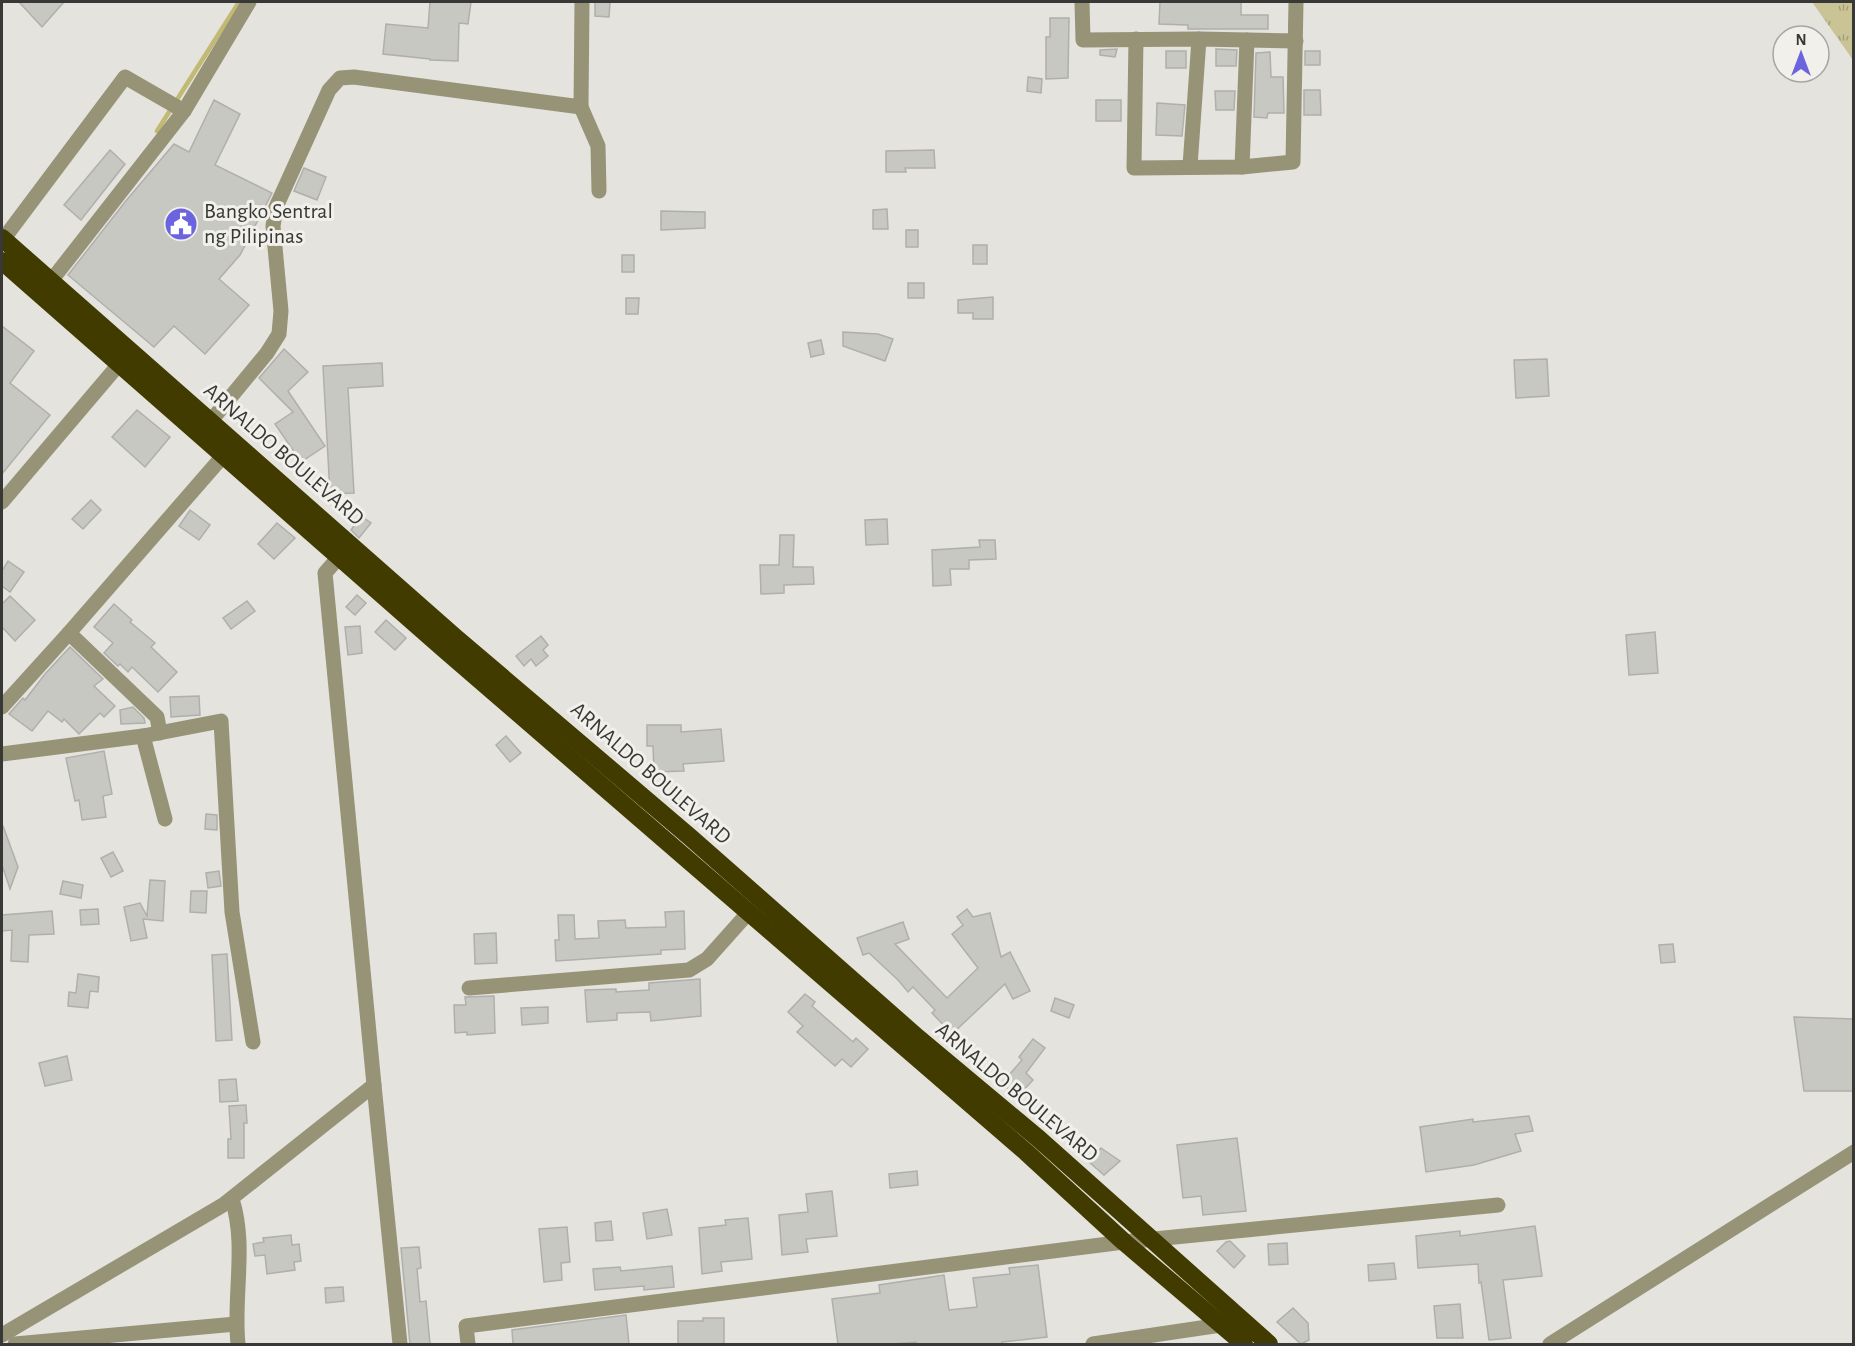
<svg xmlns="http://www.w3.org/2000/svg" width="1855" height="1346" font-family="'Alegreya Sans',sans-serif">
  <defs>
    <pattern id="grass-tufts" width="24" height="20" patternUnits="userSpaceOnUse" patternTransform="scale(1.5)"><rect width="24" height="20" fill="#c9c396"/><path d="M3 7l-1-3M5 7V3M7 7l1-3M15 17l-1-3M17 17v-4M19 17l1-3" fill="none" stroke="#a49f7b"/></pattern>
  </defs>
  <rect width="100%" height="100%" fill="#e4e3de"/>
  <path fill="url(#grass-tufts)" d="M 1812,2 L 1853,2 L 1853,60 Z"/>
  <g fill="none" stroke-linecap="round" stroke-linejoin="round">
    <path stroke="#c2b973" stroke-width="4.5" d="M 157,131 L 239,2"/>
  </g>
  <g fill="#c8c8c3" stroke="#b0afab" stroke-width="1.5">
    <path d="M 19,2 L 64,2 L 42,27 Z"/>
    <path d="M 430,2 L 471,2 L 468,24 L 459,23 L 458,61 L 430,60 L 430,59 L 383,54 L 386,24 L 428,28 Z"/>
    <path d="M 595,2 L 610,2 L 609,17 L 595,16 Z"/>
    <path d="M 1160,2 L 1241,2 L 1241,15 L 1268,15 L 1268,29 L 1188,29 L 1188,25 L 1159,24 Z"/>
    <path d="M 1050,18 L 1069,18 L 1068,78 L 1046,79 L 1046,37 L 1050,37 Z"/>
    <path d="M 1117,49 L 1115,57 L 1100,55 L 1100,50 Z"/>
    <path d="M 1216,49 L 1237,50 L 1236,66 L 1216,66 Z"/>
    <rect x="1166" y="51" width="20" height="17"/>
    <rect x="1305" y="51" width="15" height="14"/>
    <path d="M 1270,52 L 1271,77 L 1283,77 L 1284,113 L 1268,113 L 1267,118 L 1254,117 L 1256,53 Z"/>
    <path d="M 1028,77 L 1042,79 L 1041,93 L 1027,91 Z"/>
    <path d="M 1304,90 L 1320,90 L 1321,115 L 1304,115 Z"/>
    <path d="M 1215,91 L 1235,91 L 1234,110 L 1216,110 Z"/>
    <path d="M 214,100 L 240,114 L 215,165 L 272,193 L 240,255 L 219,279 L 249,305 L 205,354 L 174,326 L 154,347 L 68,275 L 125,202 L 174,144 L 189,152 Z"/>
    <rect x="1096" y="100" width="25" height="21"/>
    <path d="M 1157,103 L 1185,105 L 1182,136 L 1156,135 Z"/>
    <path d="M 110,150 L 125,164 L 81,220 L 64,205 Z"/>
    <path d="M 934,150 L 935,168 L 905,168 L 906,172 L 886,172 L 886,151 Z"/>
    <path d="M 304,168 L 326,177 L 317,200 L 294,191 Z"/>
    <path d="M 887,209 L 888,229 L 873,229 L 873,210 Z"/>
    <path d="M 661,211 L 705,212 L 705,228 L 661,230 Z"/>
    <rect x="906" y="230" width="12" height="17"/>
    <rect x="973" y="245" width="14" height="19"/>
    <rect x="622" y="255" width="12" height="17"/>
    <rect x="908" y="283" width="16" height="15"/>
    <path d="M 993,297 L 993,319 L 973,319 L 973,313 L 958,313 L 958,300 Z"/>
    <path d="M 626,298 L 639,298 L 638,314 L 626,314 Z"/>
    <path d="M 2,326 L 34,351 L 10,383 L 50,415 L 2,474 Z"/>
    <path d="M 843,332 L 878,334 L 893,339 L 885,361 L 843,346 Z"/>
    <path d="M 821,340 L 824,354 L 811,357 L 808,343 Z"/>
    <path d="M 284,349 L 308,372 L 288,391 L 325,446 L 301,462 L 275,424 L 293,412 L 259,378 Z"/>
    <path d="M 1547,359 L 1549,396 L 1516,398 L 1514,360 Z"/>
    <path d="M 382,363 L 383,386 L 348,388 L 354,493 L 330,494 L 323,366 Z"/>
    <path d="M 137,410 L 170,437 L 145,467 L 112,437 Z"/>
    <path d="M 91,500 L 101,510 L 83,529 L 72,519 Z"/>
    <path d="M 190,510 L 210,525 L 199,540 L 179,526 Z"/>
    <path d="M 361,516 L 371,523 L 359,538 L 351,530 Z"/>
    <path d="M 887,519 L 888,544 L 866,545 L 865,520 Z"/>
    <path d="M 277,523 L 295,538 L 274,559 L 258,544 Z"/>
    <path d="M 780,535 L 794,535 L 793,567 L 813,567 L 814,584 L 784,585 L 784,593 L 761,594 L 760,565 L 779,565 Z"/>
    <path d="M 979,540 L 995,540 L 996,559 L 969,560 L 969,569 L 950,569 L 951,585 L 933,586 L 932,550 L 980,547 Z"/>
    <path d="M 8,561 L 24,572 L 10,592 L 2,586 L 2,571 Z"/>
    <path d="M 357,595 L 366,603 L 355,615 L 346,607 Z"/>
    <path d="M 10,596 L 35,620 L 15,641 L 2,627 L 2,604 Z"/>
    <path d="M 247,601 L 255,611 L 231,629 L 223,618 Z"/>
    <path d="M 114,604 L 132,620 L 130,622 L 155,643 L 151,647 L 177,672 L 158,692 L 132,667 L 128,672 L 120,664 L 118,666 L 104,653 L 113,643 L 94,627 Z"/>
    <path d="M 386,620 L 406,638 L 395,650 L 375,632 Z"/>
    <path d="M 360,626 L 362,653 L 348,655 L 345,627 Z"/>
    <path d="M 1655,632 L 1658,673 L 1629,675 L 1626,635 Z"/>
    <path d="M 541,636 L 548,645 L 543,650 L 548,656 L 536,666 L 531,659 L 524,666 L 516,656 Z"/>
    <path d="M 70,647 L 103,679 L 94,686 L 115,706 L 104,717 L 100,713 L 79,734 L 64,719 L 62,722 L 48,711 L 32,731 L 9,714 L 23,698 L 25,700 L 45,674 Z"/>
    <path d="M 199,696 L 200,715 L 171,717 L 170,697 Z"/>
    <path d="M 133,707 L 144,718 L 145,723 L 121,724 L 120,710 Z"/>
    <path d="M 647,725 L 681,725 L 681,732 L 721,729 L 724,761 L 683,764 L 684,771 L 654,772 L 653,746 L 647,746 Z"/>
    <path d="M 506,736 L 521,753 L 510,762 L 496,745 Z"/>
    <path d="M 104,751 L 112,794 L 103,796 L 106,817 L 82,820 L 79,800 L 75,801 L 66,758 Z"/>
    <path d="M 206,814 L 217,815 L 217,830 L 205,829 Z"/>
    <path d="M 2,826 L 3,826 L 18,867 L 10,889 L 2,865 Z"/>
    <path d="M 113,852 L 123,871 L 111,877 L 101,858 Z"/>
    <path d="M 219,871 L 221,886 L 208,888 L 206,873 Z"/>
    <path d="M 150,880 L 165,881 L 163,921 L 143,919 L 147,938 L 131,941 L 124,907 L 140,903 L 147,916 Z"/>
    <path d="M 63,881 L 83,885 L 81,898 L 60,894 Z"/>
    <path d="M 191,891 L 207,891 L 206,913 L 190,912 Z"/>
    <path d="M 98,909 L 99,924 L 81,925 L 80,910 Z"/>
    <path d="M 967,909 L 973,917 L 990,913 L 1001,957 L 1010,952 L 1030,991 L 1013,999 L 1005,984 L 952,1034 L 932,1013 L 935,1010 L 913,987 L 908,992 L 898,980 L 869,953 L 863,955 L 857,938 L 903,922 L 909,939 L 895,944 L 947,998 L 978,968 L 952,934 L 963,925 L 957,917 Z"/>
    <path d="M 52,911 L 54,934 L 29,935 L 28,962 L 11,961 L 12,930 L 2,931 L 2,915 Z"/>
    <path d="M 684,911 L 685,949 L 661,950 L 661,954 L 556,961 L 555,940 L 559,940 L 558,915 L 574,915 L 575,939 L 599,938 L 598,921 L 625,920 L 626,928 L 666,927 L 665,912 Z"/>
    <path d="M 496,933 L 497,963 L 475,964 L 474,934 Z"/>
    <path d="M 1673,944 L 1675,962 L 1661,963 L 1659,945 Z"/>
    <path d="M 227,954 L 232,1040 L 216,1041 L 212,955 Z"/>
    <path d="M 78,974 L 99,977 L 98,992 L 90,991 L 88,1008 L 68,1006 L 69,992 L 76,993 Z"/>
    <path d="M 700,979 L 701,1016 L 651,1021 L 650,1012 L 617,1013 L 617,1020 L 587,1022 L 585,990 L 616,989 L 616,992 L 649,990 L 649,983 Z"/>
    <path d="M 805,994 L 815,1002 L 812,1006 L 853,1042 L 856,1038 L 868,1049 L 851,1067 L 842,1059 L 835,1066 L 797,1032 L 803,1026 L 788,1012 Z"/>
    <path d="M 494,996 L 495,1033 L 467,1035 L 467,1032 L 455,1033 L 454,1005 L 466,1005 L 465,997 Z"/>
    <path d="M 1055,998 L 1074,1005 L 1069,1018 L 1051,1011 Z"/>
    <path d="M 548,1007 L 548,1023 L 522,1025 L 521,1008 Z"/>
    <path d="M 1794,1017 L 1854,1019 L 1854,1091 L 1804,1091 Z"/>
    <path d="M 1033,1039 L 1045,1048 L 1026,1073 L 1033,1080 L 1017,1097 L 1002,1083 L 1022,1060 L 1019,1057 Z"/>
    <path d="M 67,1056 L 72,1080 L 45,1086 L 39,1063 Z"/>
    <path d="M 236,1079 L 238,1101 L 220,1102 L 219,1080 Z"/>
    <path d="M 246,1105 L 247,1123 L 244,1123 L 244,1158 L 228,1158 L 228,1139 L 231,1139 L 229,1106 Z"/>
    <path d="M 1529,1116 L 1533,1131 L 1515,1134 L 1521,1151 L 1474,1165 L 1426,1172 L 1420,1127 L 1473,1119 L 1473,1122 Z"/>
    <path d="M 1237,1138 L 1246,1211 L 1203,1215 L 1201,1196 L 1183,1198 L 1177,1145 Z"/>
    <path d="M 1101,1148 L 1120,1161 L 1104,1175 L 1089,1162 Z"/>
    <path d="M 917,1171 L 918,1185 L 890,1188 L 889,1174 Z"/>
    <path d="M 832,1191 L 837,1236 L 806,1239 L 808,1252 L 782,1255 L 779,1215 L 808,1212 L 806,1194 Z"/>
    <path d="M 667,1209 L 672,1235 L 647,1239 L 643,1213 Z"/>
    <path d="M 748,1218 L 752,1259 L 721,1262 L 722,1271 L 702,1274 L 699,1228 L 726,1225 L 725,1220 Z"/>
    <path d="M 611,1221 L 613,1240 L 596,1241 L 595,1223 Z"/>
    <path d="M 1535,1226 L 1542,1276 L 1503,1280 L 1511,1338 L 1489,1340 L 1481,1282 L 1479,1283 L 1478,1264 L 1418,1268 L 1416,1236 L 1460,1231 L 1460,1236 Z"/>
    <path d="M 567,1227 L 570,1262 L 561,1263 L 562,1280 L 544,1282 L 539,1229 Z"/>
    <path d="M 291,1235 L 292,1245 L 299,1244 L 301,1261 L 294,1262 L 295,1270 L 267,1274 L 265,1255 L 255,1256 L 253,1244 L 264,1242 L 263,1238 Z"/>
    <path d="M 1230,1241 L 1245,1256 L 1234,1268 L 1217,1251 L 1226,1242 Z"/>
    <path d="M 1287,1243 L 1288,1264 L 1269,1265 L 1268,1244 Z"/>
    <path d="M 419,1247 L 421,1268 L 417,1269 L 420,1302 L 426,1301 L 430,1344 L 410,1344 L 408,1323 L 401,1248 Z"/>
    <path d="M 1394,1263 L 1396,1279 L 1369,1281 L 1368,1265 Z"/>
    <path d="M 1038,1265 L 1047,1337 L 1002,1342 L 1003,1344 L 916,1344 L 916,1342 L 893,1344 L 838,1344 L 832,1299 L 880,1293 L 879,1285 L 944,1275 L 949,1310 L 977,1307 L 973,1278 L 1010,1274 L 1009,1268 Z"/>
    <path d="M 672,1266 L 674,1287 L 644,1290 L 644,1286 L 595,1290 L 593,1269 L 620,1267 L 621,1271 Z"/>
    <path d="M 343,1287 L 344,1301 L 326,1303 L 325,1288 Z"/>
    <path d="M 1460,1304 L 1463,1338 L 1437,1338 L 1434,1306 Z"/>
    <path d="M 1293,1308 L 1308,1323 L 1309,1340 L 1301,1344 L 1277,1322 Z"/>
    <path d="M 626,1315 L 629,1344 L 513,1344 L 512,1330 Z"/>
    <path d="M 703,1318 L 724,1318 L 724,1344 L 678,1344 L 678,1321 L 703,1321 Z"/>
  </g>
  <g fill="none" stroke-linecap="round" stroke-linejoin="round">
    <g stroke="#979377" stroke-width="15">
      <path d="M 1082,2 L 1083,40 L 1199,39 L 1296,41"/>
      <path d="M 1136,39 L 1134,168 L 1242,167 L 1293,162 L 1296,2"/>
      <path d="M 581,107 L 598,146 L 599,191"/>
      <path d="M 1190,166 L 1199,39"/>
      <path d="M 1242,167 L 1247,40"/>
      <path d="M 2,241 L 125,77 L 184,111"/>
      <path d="M 51,281 L 184,111 L 249,2"/>
      <path d="M 210,422 L 267,353 L 279,334 L 281,311 L 273,226 L 276,207 L 329,90 L 340,78 L 354,77 L 581,107 L 582,2"/>
      <path d="M 2,502 L 126,356"/>
      <path d="M 69,633 L 157,717 L 160,733"/>
      <path d="M 2,707 L 69,633 L 230,448"/>
      <path d="M 143,736 L 165,819"/>
      <path d="M 2,754 L 143,736 L 221,721 L 232,912 L 253,1042"/>
      <path d="M 469,988 L 689,970 L 707,959 L 749,912"/>
      <path d="M 374,1085 L 400,1344"/>
      <path d="M 232,1199 C 247,1245 233,1297 238,1344"/>
      <path d="M 2,1335 L 223,1205 L 374,1085 L 325,573 L 346,549"/>
      <path d="M 15,1344 L 236,1324"/>
      <path d="M 468,1344 L 466,1326 L 1124,1242 L 1498,1205"/>
      <path d="M 1093,1344 L 1221,1325"/>
      <path d="M 1550,1344 L 1854,1152"/>
    </g>
    <g stroke="#413b00" stroke-width="18">
      <path d="M 2,238 L 456,638 L 690,837 L 918,1038 L 1039,1139 L 1269,1344"/>
      <path d="M 2,261 L 445,650 L 1026,1152 L 1124,1242 L 1244,1344"/>
    </g>
  </g>
  <defs>
    <g id="civic-disc" transform="scale(1.725)"><circle r="9.5" fill="#6c64de" stroke="#f1f0eb"/><path d="M-.6-6.5H3V-4.5H.6V-3L4-1V1h2V6H-6V1h2V-1L-.6-3ZM-1.2 2.5V6h2.4V2.5Z" fill="#fff"/></g>
  </defs>
  <g fill-rule="evenodd">
    <use href="#civic-disc" x="181" y="224"/>
  </g>
  <g text-anchor="middle" dominant-baseline="central" stroke-width="6" stroke-linejoin="round" paint-order="stroke">
    <g font-size="22" fill="#383836" stroke="#f1f0eb" text-anchor="start">
      <text x="204" y="211">Bangko Sentral<tspan x="204" dy="25">ng Pilipinas</tspan></text>
    </g>
    <g font-size="22" fill="#383836" stroke="#f1f0eb">
      <text transform="translate(284 454) rotate(41)">ARNALDO BOULEVARD</text>
      <text transform="translate(651 773) rotate(41)">ARNALDO BOULEVARD</text>
      <text transform="translate(1017 1092) rotate(40)">ARNALDO BOULEVARD</text>
    </g>
  </g>
  <rect width="1855" height="1346" fill="none" stroke="#383836" stroke-width="6"/>
  <g transform="translate(1801 54)"><circle r="28" fill="#f1f0eb" stroke="#a7a6a3" stroke-width="1.5"/>
  <path d="M0-4.5L10 22L0 15L-10 22Z" fill="#6c64de"/>
  <text y="-9" font-size="16" font-weight="bold" text-anchor="middle" fill="#383836">N</text>
  </g>
</svg>
